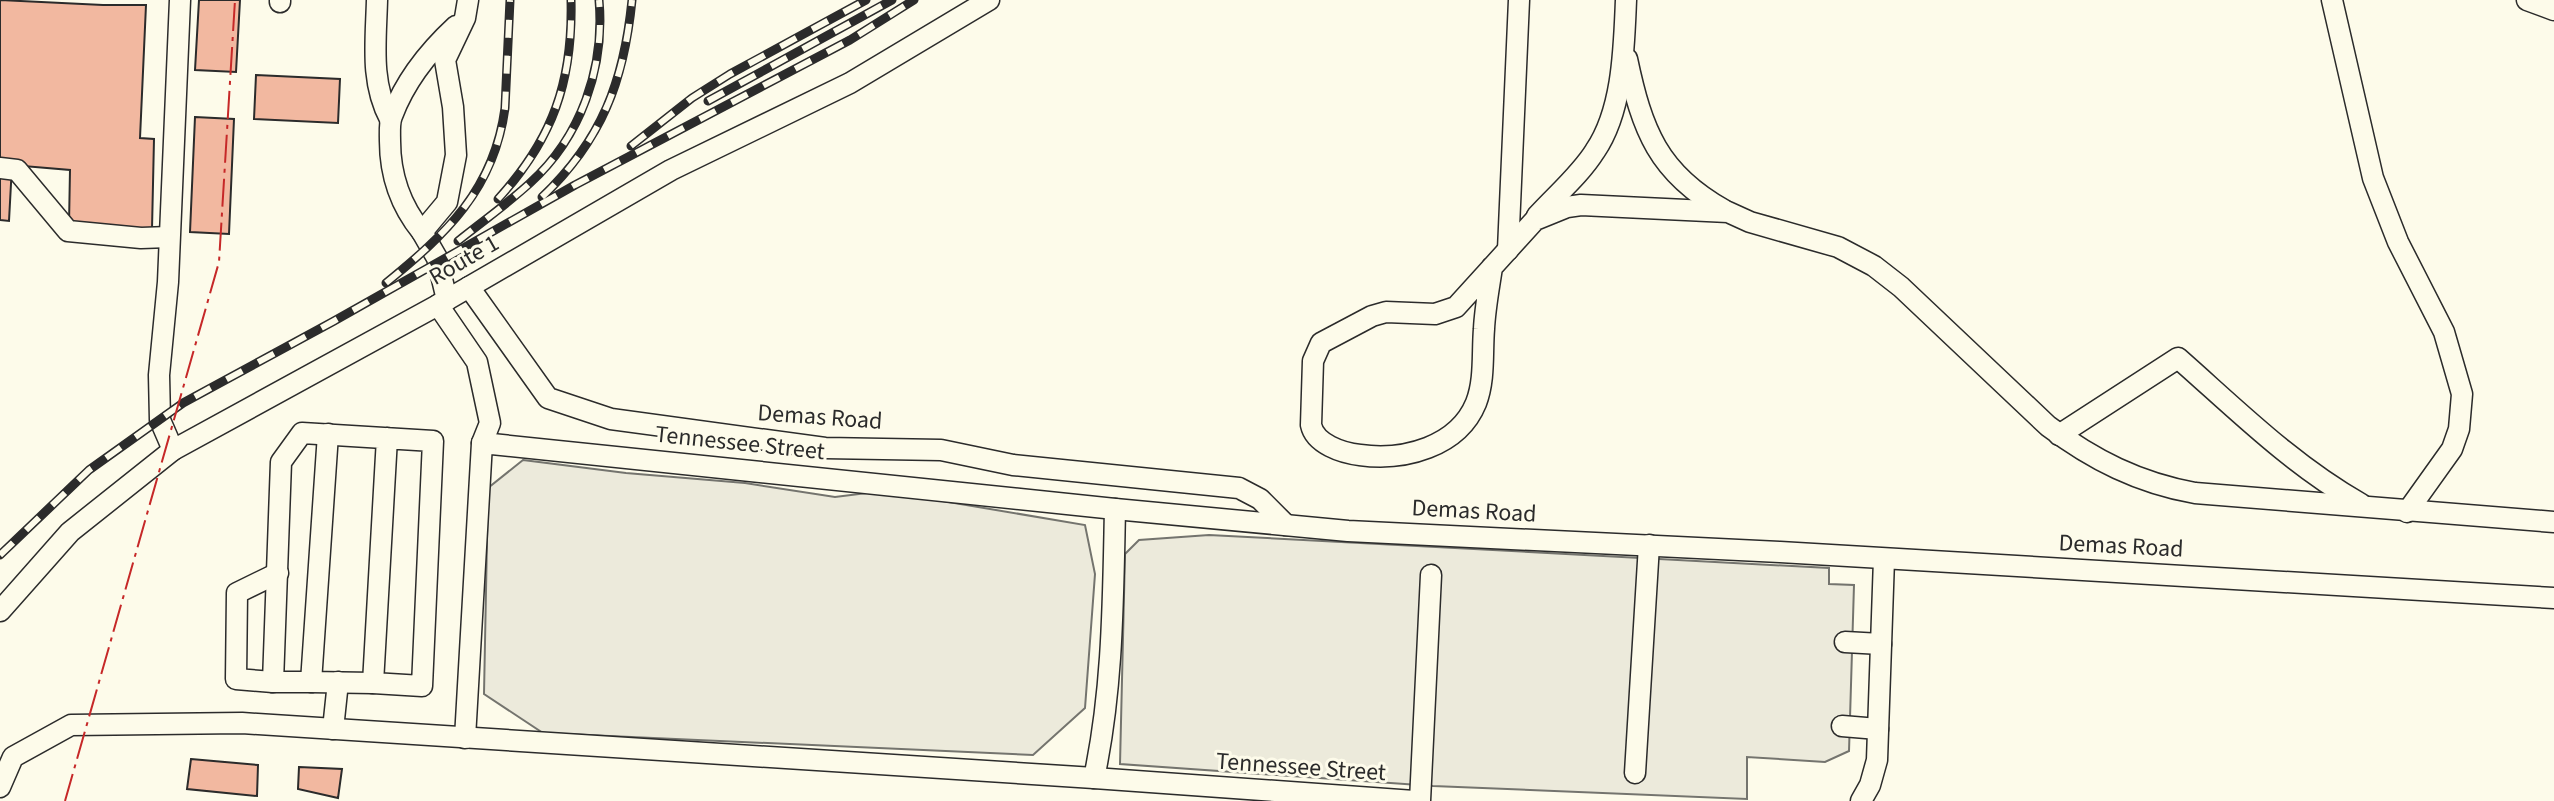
<svg xmlns="http://www.w3.org/2000/svg" width="2554" height="801" font-family="'Source Sans 3',sans-serif">
  <rect width="100%" height="100%" fill="#fdfbea"/>
  <g fill="#eceadb" stroke="#74746e" stroke-width="2">
    <path d="M 523,460 L 626,473 L 745,483 L 835,497 L 883,491 L 1085,525 L 1095,574 L 1085,708 L 1033,755 L 543,733 L 484,694 L 488,488 Z"/>
    <path d="M 1209,535 L 1829,568 L 1829,584 L 1854,585 L 1849,751 L 1825,762 L 1747,757 L 1747,799 L 1433,786 L 1120,764 L 1125,554 L 1139,540 Z"/>
  </g>
  <g fill="#f2b8a0" stroke="#2b2b2b" stroke-width="2">
    <path d="M 0,0 L 103,5 L 146,5 L 140,138 L 154,139 L 152,229 L 69,225 L 70,170 L 12,165 L 9,221 L 0,220 Z"/>
    <path d="M 199,0 L 240,0 L 236,72 L 195,70 Z"/>
    <path d="M 256,75 L 340,79 L 338,123 L 254,119 Z"/>
    <path d="M 195,117 L 234,119 L 229,234 L 190,232 Z"/>
    <path d="M 191,759 L 258,765 L 257,796 L 187,789 Z"/>
    <path d="M 299,767 L 342,769 L 338,798 L 298,789 Z"/>
  </g>
  <g fill="none" stroke-linecap="round" stroke-linejoin="round">
    <g stroke="#2b2b2b" stroke-width="23">
      <g id="minor">
        <path d="M 377,0 C 376,41 370,82 390,119"/>
        <path d="M 2332,0 L 2373,178 L 2398,242 L 2444,332 L 2462,394 L 2459,429 L 2452,449 L 2407,512"/>
        <path d="M 2527,0 L 2554,10"/>
        <path d="M 280,2 L 280,0"/>
        <path d="M 1627,59 C 1642,130 1658,173 1724,210"/>
        <path d="M 0,168 L 17,170 L 68,231 L 141,238 L 169,237"/>
        <path d="M 1537,216 C 1556,195 1580,175 1595,151 C 1623,110 1624,48 1626,0"/>
        <path d="M 422,232 C 400,205 390,176 390,141 C 390,133 389,123 392,116 C 405,81 429,51 456,26"/>
        <path d="M 1508,250 L 1519,0"/>
        <path d="M 1492,267 C 1489,288 1485,308 1484,329 C 1482,353 1485,380 1476,403 C 1458,447 1404,461 1360,455 C 1342,453 1315,444 1311,425 L 1313,361 L 1321,343 L 1372,316 L 1386,312 L 1435,314 L 1456,307 L 1535,220 L 1567,207 L 1581,205 L 1728,212 L 1750,222 L 1838,247 L 1874,266 L 1901,287 L 2048,426 C 2093,460 2139,483 2195,493 L 2554,522"/>
        <path d="M 469,287 L 548,398 L 611,419 L 825,448 L 941,450 L 1013,465 L 1239,488 L 1260,499 L 1286,525"/>
        <path d="M 447,300 L 437,258 L 422,232 L 447,202 L 456,155 L 453,107 L 445,60 L 465,18 L 468,0"/>
        <path d="M 438,305 L 477,362 L 490,423 L 482,443"/>
        <path d="M 328,434 L 311,682 L 373,683"/>
        <path d="M 2059,435 L 2178,358 C 2237,410 2292,465 2361,504"/>
        <path d="M 173,450 L 160,420 L 159,375 L 168,282 L 180,0"/>
        <path d="M 0,611 L 70,532 L 173,450 L 438,305 L 671,170 L 850,83 L 989,0"/>
        <path d="M 1845,642 L 1881,644"/>
        <path d="M 273,682 L 236,679 L 237,593 L 278,573"/>
        <path d="M 311,682 L 273,682 L 281,462 L 302,433 L 433,441 L 422,686 L 373,683 L 387,438"/>
        <path d="M 1842,726 L 1878,729"/>
        <path d="M 333,729 L 338,682"/>
        <path d="M 465,738 L 482,443 L 1115,509 L 1348,531 L 1780,552 L 2554,598"/>
        <path d="M 1635,773 L 1649,545"/>
        <path d="M 1094,778 C 1113,689 1113,600 1115,509"/>
        <path d="M 0,787 L 13,757 L 71,725 L 242,723 L 1094,778 L 1414,801"/>
        <path d="M 1420,801 L 1431,575"/>
        <path d="M 1861,801 L 1870,785 L 1877,760 L 1884,559"/>
      </g>
    </g>
    <use href="#minor" stroke="#fdfbea" stroke-width="20"/>
    <g stroke="#2b2b2b" stroke-width="9">
      <g id="rail">
        <path d="M 708,101 L 892,0"/>
        <path d="M 631,146 L 692,98 L 730,74 L 866,0"/>
        <path d="M 542,197 C 602,140 624,81 632,0"/>
        <path d="M 498,199 C 553,139 573,81 571,0"/>
        <path d="M 458,241 C 482,222 507,204 530,183 C 581,137 605,68 599,0"/>
        <path d="M 386,283 C 446,234 494,190 505,108 L 510,0"/>
        <path d="M 0,555 L 89,470 L 183,403 L 334,321 L 575,185 L 850,40 L 914,0"/>
      </g>
    </g>
    <use href="#rail" stroke="#fdfbea" stroke-width="6" stroke-dasharray="18" stroke-linecap="butt"/>
    <path stroke="#c62828" stroke-width="2" stroke-dasharray="28 6 4 6" stroke-linecap="butt" d="M 65,801 L 219,262 L 235,0"/>
  </g>
  <g text-anchor="middle" dominant-baseline="central" stroke-width="6" stroke-linejoin="round" paint-order="stroke">
    <g font-size="24" fill="#2b2b2b" stroke="#fdfbea">
      <text transform="translate(464 260) rotate(-30)">Route 1</text>
      <text transform="translate(820 417) rotate(4)">Demas Road</text>
      <text transform="translate(740 443) rotate(6)">Tennessee Street</text>
      <text transform="translate(1474 511) rotate(3)">Demas Road</text>
      <text transform="translate(2121 546) rotate(3)">Demas Road</text>
      <text transform="translate(1301 767) rotate(4)">Tennessee Street</text>
    </g>
  </g>
</svg>
